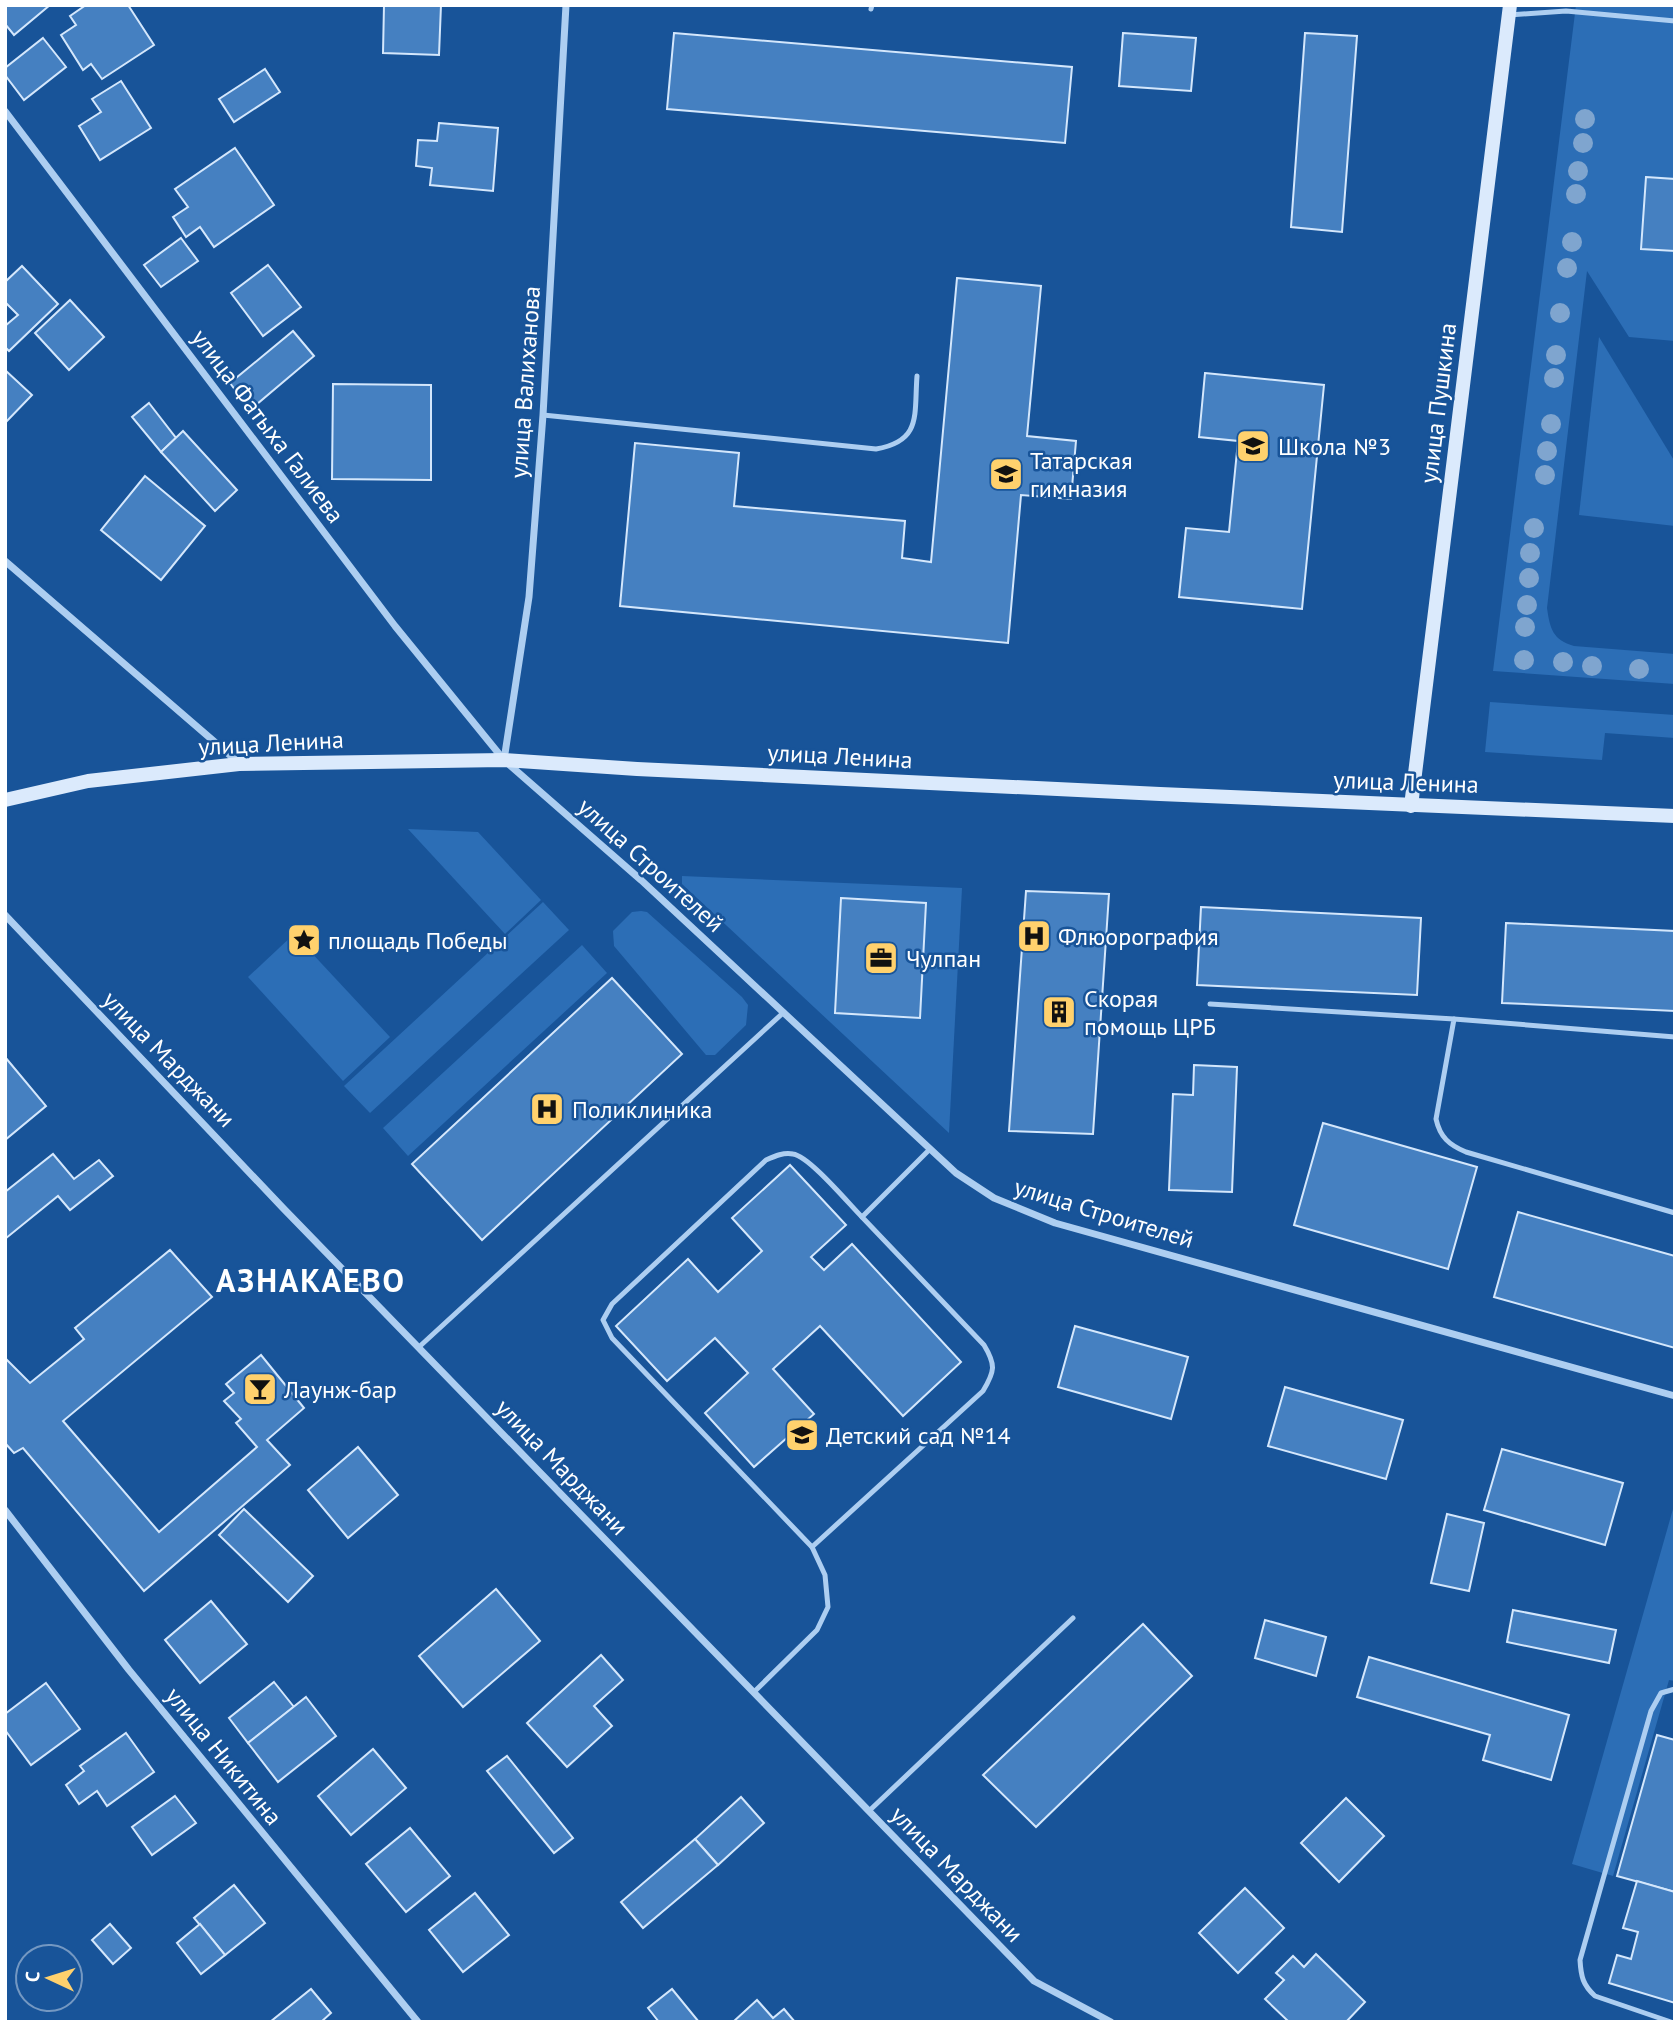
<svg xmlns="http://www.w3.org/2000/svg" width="1680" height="2027" font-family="'PT Sans',sans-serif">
  <rect width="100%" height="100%" fill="#185499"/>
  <g fill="#2c6eb6">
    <path d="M 1576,5 L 1675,5 L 1675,341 L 1629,337 L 1587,271 L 1547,608 C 1550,629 1553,640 1574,646 L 1675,654 L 1675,684 L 1493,671 Z"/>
    <path d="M 1599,337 L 1675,462 L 1675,526 L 1579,515 Z"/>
    <path d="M 1490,702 L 1675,715 L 1675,738 L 1605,733 L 1602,760 L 1485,752 Z"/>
    <path d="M 408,829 L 478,832 L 541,900 L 505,934 Z"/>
    <path d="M 682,876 L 962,888 L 949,1133 L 682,884 Z"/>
    <path d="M 543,902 L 569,930 L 370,1113 L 344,1086 Z"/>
    <path d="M 641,911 L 647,912 L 742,997 L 748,1005 L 746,1025 L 715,1055 L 706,1055 L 614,946 L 613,931 L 632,912 Z"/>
    <path d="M 294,934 L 390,1037 L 343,1081 L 248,977 Z"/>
    <path d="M 582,945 L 607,973 L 408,1156 L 383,1128 Z"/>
    <path d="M 1675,1502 L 1675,1681 L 1669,1680 L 1613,1876 L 1572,1864 Z"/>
  </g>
  <g fill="#4580c1" stroke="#d4e7fc" stroke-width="2">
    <path d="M 5,5 L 50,5 L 14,35 L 5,24 Z"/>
    <path d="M 86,5 L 128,5 L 154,45 L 102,79 L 91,64 L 83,70 L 61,35 L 76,25 L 70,16 Z"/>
    <path d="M 384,5 L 441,5 L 439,55 L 383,53 Z"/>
    <path d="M 674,33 L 1072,67 L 1065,143 L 667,109 Z"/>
    <path d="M 1123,33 L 1196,38 L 1191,91 L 1119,86 Z"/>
    <path d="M 1305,33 L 1357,36 L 1342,232 L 1291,227 Z"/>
    <path d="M 43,38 L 66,67 L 24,100 L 5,75 L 5,68 Z"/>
    <path d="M 265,69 L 280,92 L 234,122 L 219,99 Z"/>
    <path d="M 121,81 L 151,128 L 100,160 L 79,126 L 101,112 L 92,99 Z"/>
    <path d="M 439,123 L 498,128 L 493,191 L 430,185 L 432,168 L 416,166 L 418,140 L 437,141 Z"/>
    <path d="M 235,148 L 274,205 L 214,247 L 200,227 L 186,237 L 173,217 L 188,207 L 175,189 Z"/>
    <path d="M 1646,177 L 1675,179 L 1675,251 L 1641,249 Z"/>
    <path d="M 181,238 L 198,261 L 161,287 L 144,265 Z"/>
    <path d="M 268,265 L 301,307 L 263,336 L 231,293 Z"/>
    <path d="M 22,266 L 58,304 L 9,351 L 5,347 L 5,326 L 18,315 L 5,302 L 5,282 Z"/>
    <path d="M 957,278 L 1041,286 L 1027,436 L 1076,441 L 1071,499 L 1021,495 L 1008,643 L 620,606 L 635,443 L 739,453 L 734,506 L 905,521 L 902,558 L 931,562 Z"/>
    <path d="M 70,300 L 104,337 L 69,370 L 35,333 Z"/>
    <path d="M 293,331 L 314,356 L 250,410 L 230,383 Z"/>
    <path d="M 5,370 L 32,395 L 5,423 Z"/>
    <path d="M 1205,373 L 1324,385 L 1302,609 L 1179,597 L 1186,528 L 1229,532 L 1238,441 L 1199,437 Z"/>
    <path d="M 333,384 L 431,385 L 431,480 L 332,479 Z"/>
    <path d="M 149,403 L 176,438 L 161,452 L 132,417 Z"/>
    <path d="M 183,431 L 237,490 L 215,511 L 161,452 Z"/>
    <path d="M 145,476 L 205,526 L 161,580 L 101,530 Z"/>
    <path d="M 1026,891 L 1109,894 L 1093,1134 L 1009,1131 Z"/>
    <path d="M 841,898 L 926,903 L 920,1018 L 835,1013 Z"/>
    <path d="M 1201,907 L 1421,918 L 1417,995 L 1197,985 Z"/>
    <path d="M 1506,923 L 1675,931 L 1675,1011 L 1502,1003 Z"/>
    <path d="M 612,978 L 682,1054 L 482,1240 L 412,1164 Z"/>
    <path d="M 5,1057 L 46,1106 L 5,1140 Z"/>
    <path d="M 1194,1065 L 1237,1067 L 1232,1192 L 1169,1190 L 1173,1094 L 1193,1095 Z"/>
    <path d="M 1323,1123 L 1477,1167 L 1448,1269 L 1294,1225 Z"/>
    <path d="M 53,1154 L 74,1179 L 99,1160 L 113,1176 L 70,1210 L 58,1196 L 5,1239 L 5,1192 Z"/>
    <path d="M 790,1165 L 846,1225 L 811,1257 L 824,1270 L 852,1244 L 961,1362 L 903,1416 L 820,1326 L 773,1369 L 814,1414 L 754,1467 L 705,1413 L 748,1373 L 715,1338 L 667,1381 L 616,1326 L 688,1259 L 718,1292 L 762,1251 L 732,1218 Z"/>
    <path d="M 1518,1212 L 1675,1256 L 1675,1348 L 1494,1297 Z"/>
    <path d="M 170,1250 L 212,1297 L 63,1421 L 159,1532 L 257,1447 L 236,1423 L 241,1419 L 224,1401 L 234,1393 L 226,1384 L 261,1355 L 304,1408 L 267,1440 L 290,1465 L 144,1591 L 23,1448 L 14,1453 L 5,1443 L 5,1358 L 30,1383 L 84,1339 L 75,1328 Z"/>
    <path d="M 1075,1326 L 1188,1357 L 1171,1419 L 1058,1387 Z"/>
    <path d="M 1285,1387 L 1403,1420 L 1386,1479 L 1268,1446 Z"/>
    <path d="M 358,1447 L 398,1495 L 348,1538 L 308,1490 Z"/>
    <path d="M 1502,1449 L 1623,1483 L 1605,1545 L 1484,1510 Z"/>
    <path d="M 244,1509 L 313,1576 L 288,1602 L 219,1535 Z"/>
    <path d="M 1447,1514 L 1484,1523 L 1469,1591 L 1431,1583 Z"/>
    <path d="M 496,1589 L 540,1641 L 463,1707 L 419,1656 Z"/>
    <path d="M 211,1601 L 247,1644 L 200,1683 L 165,1640 Z"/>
    <path d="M 1513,1610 L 1616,1630 L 1609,1663 L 1507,1642 Z"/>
    <path d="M 1265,1620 L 1326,1637 L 1316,1676 L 1255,1658 Z"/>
    <path d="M 1143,1624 L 1192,1676 L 1036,1827 L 983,1775 Z"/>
    <path d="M 601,1655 L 623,1680 L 594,1706 L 612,1726 L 567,1767 L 527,1723 Z"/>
    <path d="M 1369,1657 L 1569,1715 L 1551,1780 L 1483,1760 L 1490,1735 L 1357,1697 Z"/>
    <path d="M 274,1682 L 294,1707 L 248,1743 L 229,1718 Z"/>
    <path d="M 46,1683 L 80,1729 L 31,1765 L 5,1730 L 5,1714 Z"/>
    <path d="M 306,1697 L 336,1736 L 278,1782 L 248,1743 Z"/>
    <path d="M 126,1733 L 154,1772 L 107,1806 L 97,1791 L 79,1804 L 66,1785 L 84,1771 L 80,1766 Z"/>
    <path d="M 1657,1735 L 1675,1740 L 1675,1892 L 1617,1876 Z"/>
    <path d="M 373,1749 L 406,1788 L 351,1835 L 318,1796 Z"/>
    <path d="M 507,1756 L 573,1838 L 554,1853 L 487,1771 Z"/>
    <path d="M 175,1796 L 196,1823 L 152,1855 L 132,1827 Z"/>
    <path d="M 741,1797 L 764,1823 L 718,1865 L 695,1839 Z"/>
    <path d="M 1346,1798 L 1384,1836 L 1339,1882 L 1301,1843 Z"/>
    <path d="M 410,1828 L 450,1876 L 406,1912 L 366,1864 Z"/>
    <path d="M 695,1839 L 718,1865 L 643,1928 L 621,1902 Z"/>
    <path d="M 1637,1881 L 1675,1892 L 1675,2003 L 1609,1983 L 1617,1955 L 1631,1959 L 1638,1932 L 1623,1928 Z"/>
    <path d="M 234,1885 L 265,1923 L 225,1955 L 194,1918 Z"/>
    <path d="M 1245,1888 L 1284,1928 L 1238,1973 L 1199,1933 Z"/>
    <path d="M 475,1893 L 509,1935 L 463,1972 L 429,1930 Z"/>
    <path d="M 110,1924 L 131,1948 L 113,1964 L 92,1940 Z"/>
    <path d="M 200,1924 L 225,1955 L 201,1974 L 177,1943 Z"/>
    <path d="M 1316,1954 L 1365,2002 L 1346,2022 L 1289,2022 L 1265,1999 L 1284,1980 L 1276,1973 L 1293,1956 L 1304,1967 Z"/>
    <path d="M 311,1989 L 331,2013 L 321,2022 L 270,2022 Z"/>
    <path d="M 672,1989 L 699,2022 L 659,2022 L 648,2008 Z"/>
    <path d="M 757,2000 L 773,2018 L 784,2009 L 795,2022 L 733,2022 Z"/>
  </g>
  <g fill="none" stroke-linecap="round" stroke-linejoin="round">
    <g stroke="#adcef1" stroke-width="5">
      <path d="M 871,9 L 872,5"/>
      <path d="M 1509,15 L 1566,11 L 1675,21"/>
      <path d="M 543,415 L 876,449 C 922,441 914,415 917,376"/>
      <path d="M 1210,1004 L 1454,1019 L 1436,1119 C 1440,1137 1449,1145 1466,1152 L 1675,1213"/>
      <path d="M 1454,1019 L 1675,1037"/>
      <path d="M 419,1347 L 784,1012"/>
      <path d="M 812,1547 L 612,1338 L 603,1320 L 612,1304 L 766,1160 C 775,1156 784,1152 793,1154 C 809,1156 849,1204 862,1217"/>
      <path d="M 754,1692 L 817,1630 L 828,1607 L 825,1575 L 812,1547 L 983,1391 C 995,1371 996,1365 984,1345 L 862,1217 L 930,1149"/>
      <path d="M 869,1811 L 1073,1618"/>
      <path d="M 1671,2022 L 1595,1996 C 1583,1985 1581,1977 1580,1960 L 1651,1711 L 1661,1693 L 1675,1689"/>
    </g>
    <g stroke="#adcef1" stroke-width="7">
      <path d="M 5,111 L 395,626 L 504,760 L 641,880 L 956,1173 L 994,1198 L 1055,1223 L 1675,1396"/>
      <path d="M 5,561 L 239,763"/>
      <path d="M 504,760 L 529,597 L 543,415 L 566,5"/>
      <path d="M 5,915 L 283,1208 L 1034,1981 L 1111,2022"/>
      <path d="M 5,1510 L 129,1670 L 418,2022"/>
    </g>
    <g stroke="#dbeafc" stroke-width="14">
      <path d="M 5,800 L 88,781 L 239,764 L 504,760 L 637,769 L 1160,794 L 1675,816"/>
      <path d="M 1411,806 L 1510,5"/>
    </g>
  </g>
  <g fill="#7fa5cf">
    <circle cx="1585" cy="119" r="10"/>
    <circle cx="1583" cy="143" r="10"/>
    <circle cx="1578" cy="171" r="10"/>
    <circle cx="1576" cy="194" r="10"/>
    <circle cx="1572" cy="242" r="10"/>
    <circle cx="1567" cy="268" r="10"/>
    <circle cx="1560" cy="313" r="10"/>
    <circle cx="1556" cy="355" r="10"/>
    <circle cx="1554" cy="378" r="10"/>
    <circle cx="1551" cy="424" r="10"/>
    <circle cx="1547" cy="451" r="10"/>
    <circle cx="1545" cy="475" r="10"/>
    <circle cx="1534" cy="528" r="10"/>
    <circle cx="1530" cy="553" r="10"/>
    <circle cx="1529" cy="578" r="10"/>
    <circle cx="1527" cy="605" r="10"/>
    <circle cx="1525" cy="627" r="10"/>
    <circle cx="1524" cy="660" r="10"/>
    <circle cx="1563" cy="662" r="10"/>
    <circle cx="1592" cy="666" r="10"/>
    <circle cx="1639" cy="669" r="10"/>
  </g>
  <defs>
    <g id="school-square" transform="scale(1.75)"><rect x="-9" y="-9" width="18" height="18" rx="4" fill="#ffd16d" stroke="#185499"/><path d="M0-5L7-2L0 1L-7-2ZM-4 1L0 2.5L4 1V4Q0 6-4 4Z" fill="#111"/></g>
    <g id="hospital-square" transform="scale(1.75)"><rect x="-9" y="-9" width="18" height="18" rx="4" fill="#ffd16d" stroke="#185499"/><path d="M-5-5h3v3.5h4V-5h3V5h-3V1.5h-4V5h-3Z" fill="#111"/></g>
    <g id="sight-square" transform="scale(1.75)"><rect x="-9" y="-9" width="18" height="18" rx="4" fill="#ffd16d" stroke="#185499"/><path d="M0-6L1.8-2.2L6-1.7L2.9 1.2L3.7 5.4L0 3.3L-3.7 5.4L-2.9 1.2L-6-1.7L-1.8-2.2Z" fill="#111"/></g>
    <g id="office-square" transform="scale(1.75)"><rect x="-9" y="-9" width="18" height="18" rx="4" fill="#ffd16d" stroke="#185499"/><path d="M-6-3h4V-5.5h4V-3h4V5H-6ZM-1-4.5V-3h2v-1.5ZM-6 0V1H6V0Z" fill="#111"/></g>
    <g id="building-square" transform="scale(1.75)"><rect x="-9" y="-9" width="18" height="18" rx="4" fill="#ffd16d" stroke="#185499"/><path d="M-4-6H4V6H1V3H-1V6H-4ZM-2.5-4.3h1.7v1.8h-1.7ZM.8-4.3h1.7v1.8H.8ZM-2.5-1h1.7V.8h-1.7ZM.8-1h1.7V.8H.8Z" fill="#111"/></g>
    <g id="bar-square" transform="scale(1.75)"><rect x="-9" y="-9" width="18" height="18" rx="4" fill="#ffd16d" stroke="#185499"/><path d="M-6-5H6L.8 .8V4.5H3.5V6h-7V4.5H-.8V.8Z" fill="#111"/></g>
  </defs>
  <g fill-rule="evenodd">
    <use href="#school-square" x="1253" y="446"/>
    <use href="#school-square" x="1006" y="474"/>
    <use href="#hospital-square" x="1034" y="936"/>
    <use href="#sight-square" x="304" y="940"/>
    <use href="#office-square" x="881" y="958"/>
    <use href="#building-square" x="1059" y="1012"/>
    <use href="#hospital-square" x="547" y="1109"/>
    <use href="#bar-square" x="260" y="1389"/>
    <use href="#school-square" x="802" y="1435"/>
  </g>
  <g text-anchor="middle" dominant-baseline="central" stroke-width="5" stroke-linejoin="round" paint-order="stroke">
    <g font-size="24" fill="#fff" stroke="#185499">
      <text transform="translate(525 382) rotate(-86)">улица Валиханова</text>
      <text transform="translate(1438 403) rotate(-83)">улица Пушкина</text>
      <text transform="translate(268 426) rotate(53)">улица Фатыха Галиева</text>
      <text transform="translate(271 743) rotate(-3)">улица Ленина</text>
      <text transform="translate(840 756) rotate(3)">улица Ленина</text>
      <text transform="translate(1406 782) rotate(2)">улица Ленина</text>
      <text transform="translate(651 865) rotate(42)">улица Строителей</text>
      <text transform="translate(169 1059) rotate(46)">улица Марджани</text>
      <text transform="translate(1104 1213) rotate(17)">улица Строителей</text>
      <text transform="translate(562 1467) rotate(46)">улица Марджани</text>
      <text transform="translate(224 1756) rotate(51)">улица Никитина</text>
      <text transform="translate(957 1874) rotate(46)">улица Марджани</text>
    </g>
    <g font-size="24" fill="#fff" stroke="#185499" text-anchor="start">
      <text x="1278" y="446">Школа №3</text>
      <text x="1030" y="460">Татарская<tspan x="1030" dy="28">гимназия</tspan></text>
      <text x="1058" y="936">Флюорография</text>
      <text x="328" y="940">площадь Победы</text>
      <text x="906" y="958">Чулпан</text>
      <text x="1084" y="998">Скорая<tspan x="1084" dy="28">помощь ЦРБ</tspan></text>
      <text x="572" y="1109">Поликлиника</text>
      <text x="284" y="1389">Лаунж-бар</text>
      <text x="826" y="1435">Детский сад №14</text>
    </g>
    <g font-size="32" font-weight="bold" letter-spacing="2" fill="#fff" stroke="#185499">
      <text x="311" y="1280">АЗНАКАЕВО</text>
    </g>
  </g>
  <rect width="1680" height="2027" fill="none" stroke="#ffffff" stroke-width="14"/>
  <g transform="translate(49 1978) rotate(274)"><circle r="33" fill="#185499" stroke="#7498c2" stroke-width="2"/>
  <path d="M0-5L12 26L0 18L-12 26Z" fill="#ffd16d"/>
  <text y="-10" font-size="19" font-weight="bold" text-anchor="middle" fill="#ffffff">С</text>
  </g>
</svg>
